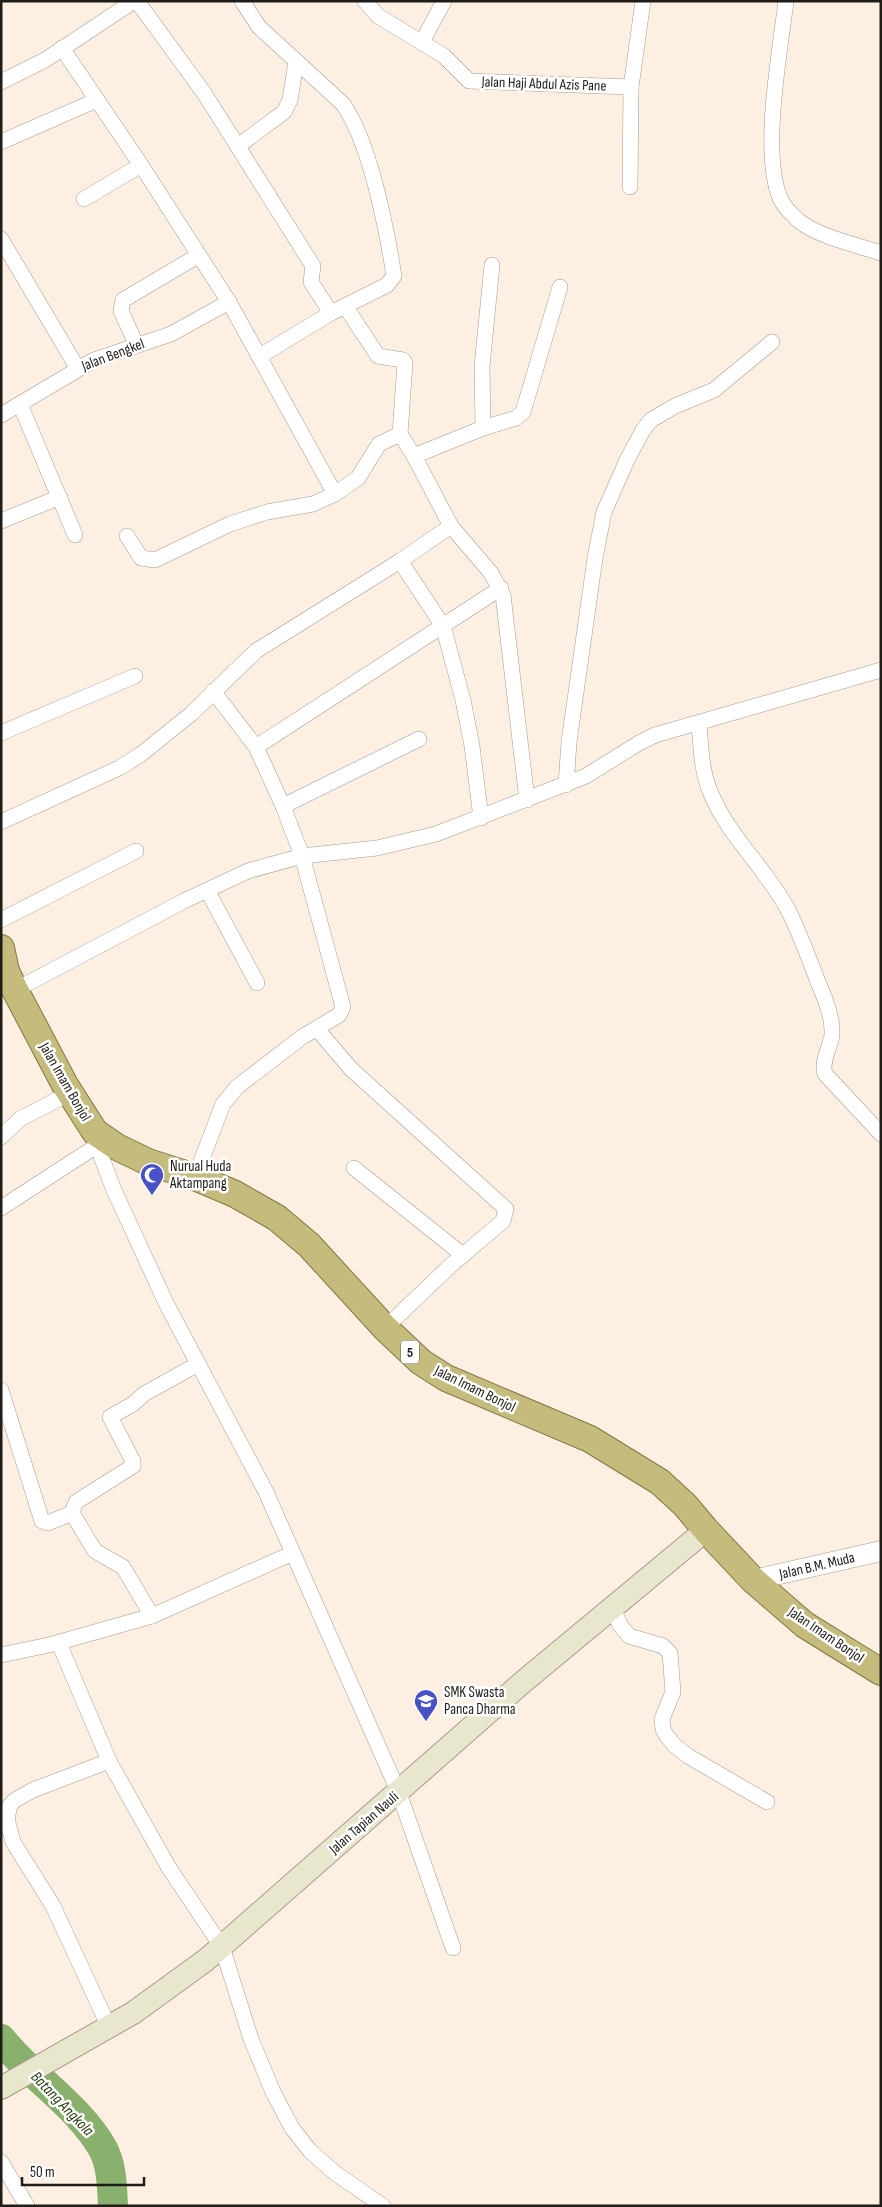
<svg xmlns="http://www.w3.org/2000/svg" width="882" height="2207" font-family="'Sofia Sans Condensed',sans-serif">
  <rect width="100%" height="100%" fill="#fdefe1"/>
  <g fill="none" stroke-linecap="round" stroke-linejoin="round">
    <path stroke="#89b06c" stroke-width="30" d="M 1,2039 C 32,2078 79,2106 103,2149 C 112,2166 112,2187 113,2206"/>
    <g stroke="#a79a8d" stroke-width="16">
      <g id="minor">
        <path d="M 137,1 L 204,93 L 313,266 L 311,282 L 331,313"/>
        <path d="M 242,1 L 259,27 L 343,104 C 371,145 386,226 394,276 L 387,285 L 331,313 L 260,356"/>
        <path d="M 365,1 L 378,16 L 444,56 L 469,81 L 631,87"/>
        <path d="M 786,1 C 780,52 761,152 780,198 C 784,207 792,215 799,221 C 819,237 857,245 881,253"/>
        <path d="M 422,42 L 444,1"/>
        <path d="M 62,48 L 141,165 L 229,302 L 335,494 L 313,504 L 267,512 L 230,524 L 155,560 L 141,558 L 127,536"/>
        <path d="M 1,82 L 45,60 L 134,1"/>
        <path d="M 1,142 L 97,100"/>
        <path d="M 238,146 L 284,112 L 290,100 L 296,62"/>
        <path d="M 630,187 L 631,87 L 643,1"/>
        <path d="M 84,199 L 141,165"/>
        <path d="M 1,239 L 78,369"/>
        <path d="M 492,265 L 482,366 L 483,428 L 414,456 L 451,526 L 491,573 L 503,595 L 527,800"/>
        <path d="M 345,306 L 378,356 L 403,360 L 405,363 L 400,434 L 414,456"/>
        <path d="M 136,344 L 121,311 L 123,300 L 199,255"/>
        <path d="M 20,404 L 75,535"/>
        <path d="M 1,415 L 94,360 L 171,334 L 229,302"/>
        <path d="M 483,428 L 516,418 L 523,412 L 560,287"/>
        <path d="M 335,494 L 358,478 L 379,444 L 400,434"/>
        <path d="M 1,521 L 60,497"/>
        <path d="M 400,561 L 443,626 L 463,700 L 472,746 L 481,818"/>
        <path d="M 699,723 C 701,745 701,770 710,791 C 727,835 764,866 787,908 C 802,936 812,969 825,999 C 829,1010 833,1022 832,1035 C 830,1048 821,1061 825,1074 L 881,1134"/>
        <path d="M 1,733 L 135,676"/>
        <path d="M 256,747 L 501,588"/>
        <path d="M 566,785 L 569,742 L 595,558 L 604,512 L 627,460 L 643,430 L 651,420 L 675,406 L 714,390 L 772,342"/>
        <path d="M 283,806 L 419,739"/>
        <path d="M 1,822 L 119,768 L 140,755 L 191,714 L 256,651 L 400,561 L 451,526"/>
        <path d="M 207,890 L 257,983"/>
        <path d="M 1,920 L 136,851"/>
        <path d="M 15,990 L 184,901 L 248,871 L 302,856 L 377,848 L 436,834 L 586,776 L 639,743 L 655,735 L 881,670"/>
        <path d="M 317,1029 L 351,1069 L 506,1209 L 503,1221 L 450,1266 L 385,1328"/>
        <path d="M 95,1132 L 101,1156 L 113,1188 L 166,1303 L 266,1492 L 399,1793 L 453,1948"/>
        <path d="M 1,1137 L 20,1119 L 70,1093"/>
        <path d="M 354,1168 L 463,1255"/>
        <path d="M 195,1177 L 223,1104 L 237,1087 L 302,1037 L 339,1015 L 343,1007 L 302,856 L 283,806 L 256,747 L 213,691"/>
        <path d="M 1,1208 L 98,1145"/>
        <path d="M 1,1390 L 42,1521 L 48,1523 L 72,1513 L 95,1551 L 123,1567 L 152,1616"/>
        <path d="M 72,1513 L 76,1502 L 133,1466 L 133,1461 L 110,1417 L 133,1404 L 144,1394 L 198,1364"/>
        <path d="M 612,1606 L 620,1625 L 629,1636 L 663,1646 L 670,1653 L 673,1692 L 662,1719 L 663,1729 L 666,1735 L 675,1746 L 688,1756 L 767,1802"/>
        <path d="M 59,1643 L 109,1761 L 169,1868 L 222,1947 L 251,2039 L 273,2092 L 292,2128 L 310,2151 L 335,2173 L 383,2206"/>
        <path d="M 1,1655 L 49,1645 L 152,1616 L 293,1553"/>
        <path d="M 109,1761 L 33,1790 L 15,1800 L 10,1805 L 7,1819 L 13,1842 L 53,1906 L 109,2027"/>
        <path d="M 1,2162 L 27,2206"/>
      </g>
    </g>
    <g stroke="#a79a8d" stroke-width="21">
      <path id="tertiary" d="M 753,1580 L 881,1551"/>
    </g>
    <g stroke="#a79a8d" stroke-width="24">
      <path id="secondary" d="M 1,2088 L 133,2013 L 206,1960 L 523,1682 L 706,1530"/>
    </g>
    <g stroke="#817843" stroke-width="28">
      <path id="trunk" d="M 1,948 L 6,971 L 15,990 L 65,1085 L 95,1132 L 117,1147 L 148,1162 L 195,1177 L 235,1194 L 277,1218 L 309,1245 L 385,1328 L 421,1362 L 446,1378 L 590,1439 L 660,1482 L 685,1505 L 706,1530 L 753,1580 L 805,1625 L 881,1672"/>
    </g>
    <use href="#minor" stroke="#fff" stroke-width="15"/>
    <use href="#tertiary" stroke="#fff" stroke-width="20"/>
    <use href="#secondary" stroke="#e9e6ce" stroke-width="22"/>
    <use href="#trunk" stroke="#c4bb7c" stroke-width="26"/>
  </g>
  <defs>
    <g id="mosque-pin" transform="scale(1.25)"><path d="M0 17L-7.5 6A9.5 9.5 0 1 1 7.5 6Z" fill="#4852c7" stroke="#fff"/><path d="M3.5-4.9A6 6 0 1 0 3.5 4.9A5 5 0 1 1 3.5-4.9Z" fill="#fff"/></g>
    <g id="university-pin" transform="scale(1.25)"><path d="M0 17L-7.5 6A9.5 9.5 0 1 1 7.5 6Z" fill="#4852c7" stroke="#fff"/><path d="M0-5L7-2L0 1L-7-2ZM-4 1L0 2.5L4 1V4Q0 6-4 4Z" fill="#fff"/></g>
  </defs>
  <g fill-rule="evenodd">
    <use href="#mosque-pin" x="152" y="1175"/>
    <use href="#university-pin" x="426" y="1701"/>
  </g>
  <g text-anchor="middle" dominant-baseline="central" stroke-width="5" stroke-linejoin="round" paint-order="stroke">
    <rect fill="#fff" stroke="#63605d" stroke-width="1" x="401" y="1340.5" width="18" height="23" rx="4"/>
    <g font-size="14" font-weight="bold" fill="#201c17">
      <text x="410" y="1352">5</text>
    </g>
    <g font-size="15" fill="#201c17" stroke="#fff">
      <text transform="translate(544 84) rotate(2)">Jalan Haji Abdul Azis Pane</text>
      <text transform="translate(113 355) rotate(-21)">Jalan Bengkel</text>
      <text transform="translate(65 1082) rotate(60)">Jalan Imam Bonjol</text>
      <text transform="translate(475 1389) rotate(26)">Jalan Imam Bonjol</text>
      <text transform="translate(817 1566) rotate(-13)">Jalan B.M. Muda</text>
      <text transform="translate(826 1635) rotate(34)">Jalan Imam Bonjol</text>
      <text transform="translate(364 1823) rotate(-41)">Jalan Tapian Nauli</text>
    </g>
    <g font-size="15" fill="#201c17" stroke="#fff" text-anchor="start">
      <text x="170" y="1166">Nurual Huda<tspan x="170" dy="17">Aktampang</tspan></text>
      <text x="444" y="1692">SMK Swasta<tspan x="444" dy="17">Panca Dharma</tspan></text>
    </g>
    <g font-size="16" font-style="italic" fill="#253e0e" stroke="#fff">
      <text transform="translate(62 2104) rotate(46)">Batang Angkola</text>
    </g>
  </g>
  <rect width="882" height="2207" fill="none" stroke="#201c17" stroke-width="5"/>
  <path d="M22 2177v8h122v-8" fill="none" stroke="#201c17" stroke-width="2.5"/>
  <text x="30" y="2177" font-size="15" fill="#201c17" stroke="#ffffff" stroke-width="4" paint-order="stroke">50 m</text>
</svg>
